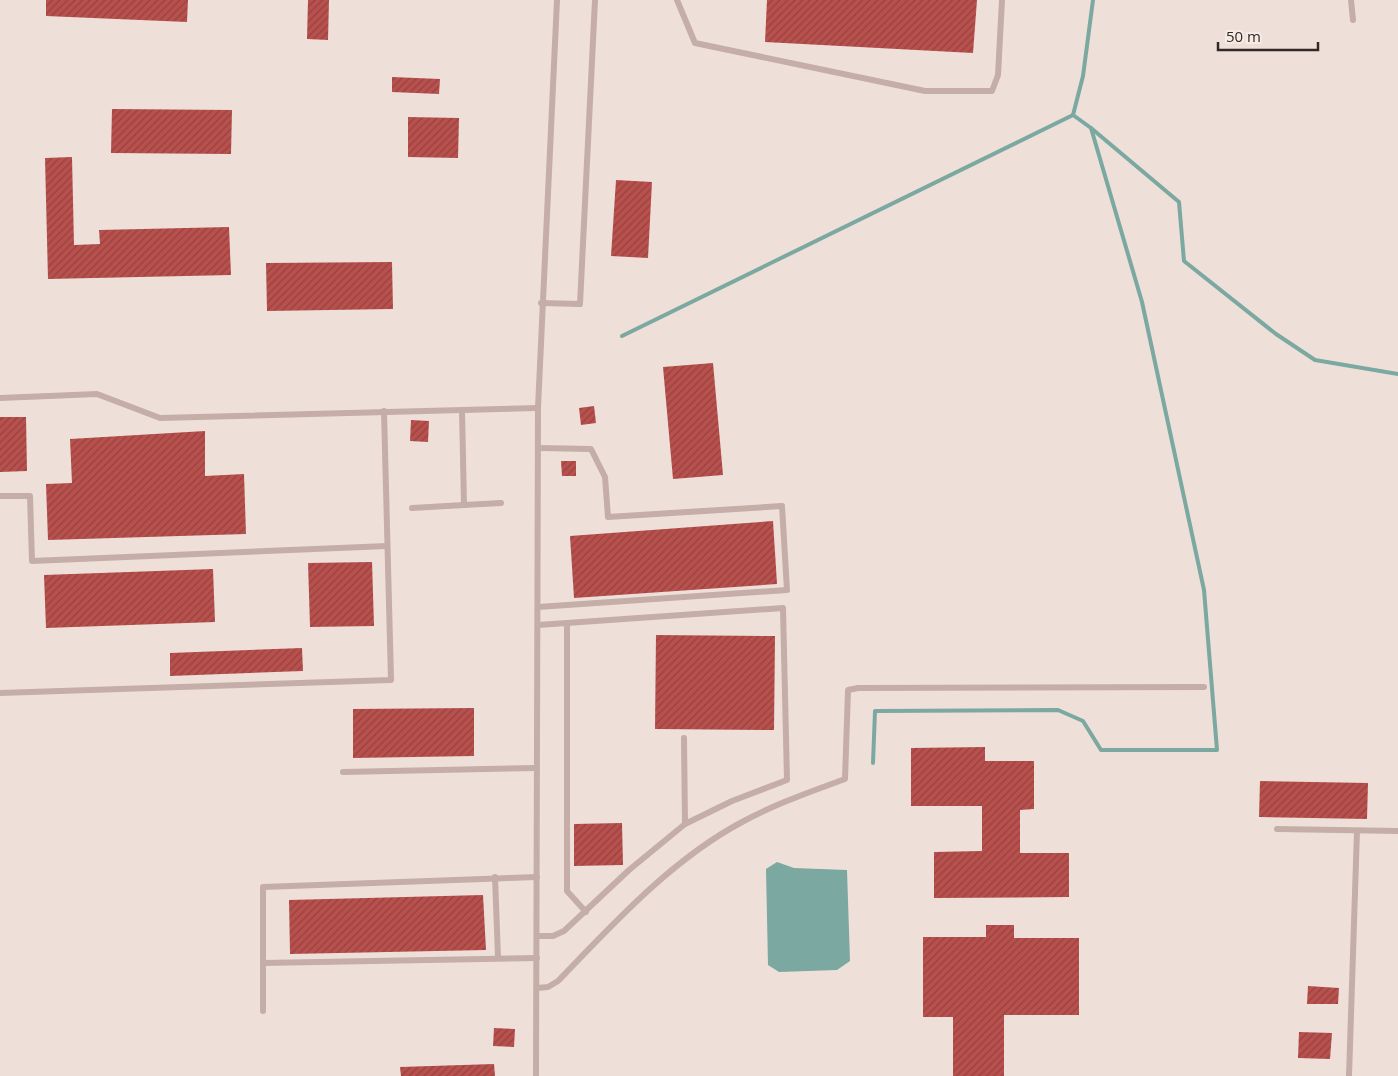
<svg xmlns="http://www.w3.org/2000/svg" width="1398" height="1076" font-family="'Open Sans',sans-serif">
  <defs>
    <pattern id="building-hatch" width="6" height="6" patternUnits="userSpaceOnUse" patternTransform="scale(1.25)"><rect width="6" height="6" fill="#b8504d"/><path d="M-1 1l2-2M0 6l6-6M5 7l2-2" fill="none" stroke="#964240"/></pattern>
  </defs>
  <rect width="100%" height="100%" fill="#eee0d9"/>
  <path fill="#7ba8a0" d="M 777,862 L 794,868 L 847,870 L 850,961 L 837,970 L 779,972 L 768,965 L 766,869 Z"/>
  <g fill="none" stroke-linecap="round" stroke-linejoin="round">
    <g stroke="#7ba8a0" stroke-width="4">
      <path d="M 1073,115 L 1083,76 L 1093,0"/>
      <path d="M 1091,128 L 1179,202 L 1184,261 L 1276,334 L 1315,360 L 1398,374"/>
      <path d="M 622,336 L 1073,115 L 1091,128 L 1142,302 L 1204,590 L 1217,750 L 1101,750 L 1083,721 L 1058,710 L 875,711 L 873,763"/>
    </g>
  </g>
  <g fill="url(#building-hatch)">
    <path d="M 46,0 L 188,0 L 187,22 L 46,16 Z"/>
    <path d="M 308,0 L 329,0 L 328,40 L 307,39 Z"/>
    <path d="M 767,0 L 977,0 L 973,53 L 765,42 Z"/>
    <path d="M 392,77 L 440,79 L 439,94 L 392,92 Z"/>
    <path d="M 112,109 L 232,110 L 231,154 L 111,153 Z"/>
    <path d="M 408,117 L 459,118 L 458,158 L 408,157 Z"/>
    <path d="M 72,157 L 74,245 L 100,244 L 99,230 L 229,227 L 231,275 L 48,279 L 45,158 Z"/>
    <path d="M 616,180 L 652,182 L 648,258 L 611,256 Z"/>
    <path d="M 392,262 L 393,309 L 267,311 L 266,263 Z"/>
    <path d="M 713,363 L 723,475 L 673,479 L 663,367 Z"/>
    <path d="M 594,406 L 596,423 L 581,425 L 579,408 Z"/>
    <path d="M 0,417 L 26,417 L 27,471 L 0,472 Z"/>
    <path d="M 411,420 L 429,421 L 428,442 L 410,441 Z"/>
    <path d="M 205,431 L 205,476 L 244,474 L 246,534 L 48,540 L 46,484 L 72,483 L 70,439 Z"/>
    <path d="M 561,461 L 576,461 L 576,476 L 562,476 Z"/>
    <path d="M 773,521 L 777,584 L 574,598 L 570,536 Z"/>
    <path d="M 372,562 L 374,626 L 310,627 L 308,563 Z"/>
    <path d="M 213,569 L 215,622 L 46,628 L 44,575 Z"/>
    <path d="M 656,635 L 775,636 L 774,730 L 655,729 Z"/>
    <path d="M 302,648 L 303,671 L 170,676 L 170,653 Z"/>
    <path d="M 474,708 L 474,756 L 353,758 L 353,709 Z"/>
    <path d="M 985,747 L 985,761 L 1034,761 L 1034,809 L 1020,810 L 1020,853 L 1069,853 L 1069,897 L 934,898 L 934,852 L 982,851 L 982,806 L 911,806 L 911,748 Z"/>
    <path d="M 1260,781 L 1368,783 L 1367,819 L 1259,817 Z"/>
    <path d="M 622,823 L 623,865 L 574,866 L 574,824 Z"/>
    <path d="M 483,895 L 486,950 L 290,954 L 289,900 Z"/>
    <path d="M 986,925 L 1014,925 L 1014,938 L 1079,938 L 1079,1015 L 1004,1015 L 1004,1076 L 953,1076 L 953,1017 L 923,1017 L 923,937 L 986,937 Z"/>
    <path d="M 1308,986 L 1339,988 L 1338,1004 L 1307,1004 Z"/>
    <path d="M 494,1028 L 515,1029 L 514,1047 L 493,1046 Z"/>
    <path d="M 1299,1032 L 1332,1033 L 1330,1059 L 1298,1058 Z"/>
    <path d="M 494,1064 L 495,1076 L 401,1076 L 400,1067 Z"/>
  </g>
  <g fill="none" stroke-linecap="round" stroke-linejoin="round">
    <g stroke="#c4aea7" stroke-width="6">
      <path d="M 677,0 L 695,43 L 925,91 L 992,91 L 998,75 L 1002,0"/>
      <path d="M 1351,0 L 1353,20"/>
      <path d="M 541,303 L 580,304 L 595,0"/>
      <path d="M 0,398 L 97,394 L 160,418 L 538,408"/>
      <path d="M 462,410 L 464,505 L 501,503"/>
      <path d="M 0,496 L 30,496 L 32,561 L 387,546"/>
      <path d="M 412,508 L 464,505"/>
      <path d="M 538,607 L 787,590 L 782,506 L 608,517 L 605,477 L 591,449 L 539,448"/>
      <path d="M 567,623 L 567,891 L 586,912"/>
      <path d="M 0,693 L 391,680 L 384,411"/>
      <path d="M 684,738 L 685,824"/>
      <path d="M 343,772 L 537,768"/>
      <path d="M 1277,829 L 1398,831"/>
      <path d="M 495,877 L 498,957"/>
      <path d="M 537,936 L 553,936 L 564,931 L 629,870 L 685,824 L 732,801 L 787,780 L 783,608 L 538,625"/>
      <path d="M 263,963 L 537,958"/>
      <path d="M 537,988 L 548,987 L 558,981 C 614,923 671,860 742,822 C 775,804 810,792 845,779 L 848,690 L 858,688 L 1204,687"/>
      <path d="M 263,1011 L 263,887 L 537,877"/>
      <path d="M 536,1076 L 538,408 L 557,0"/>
      <path d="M 1349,1076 L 1357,831"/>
    </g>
  </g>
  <path d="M1218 42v8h100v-8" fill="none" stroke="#322826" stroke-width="2.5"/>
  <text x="1226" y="42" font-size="15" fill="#322826" stroke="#f6ebe5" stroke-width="4" paint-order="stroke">50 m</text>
</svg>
